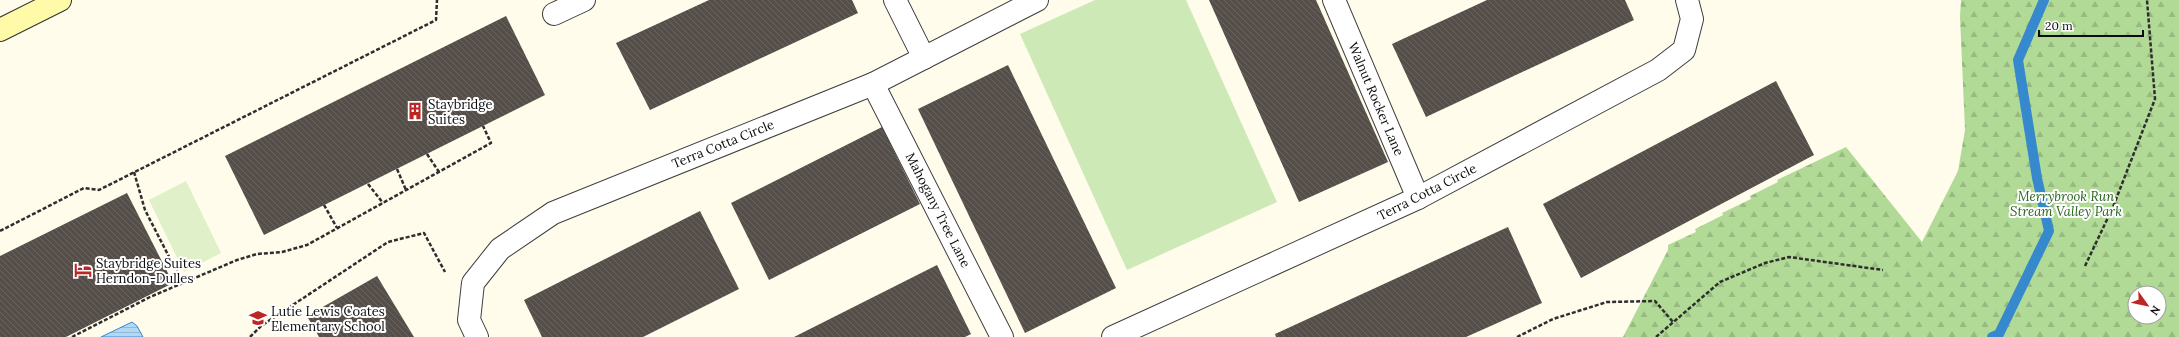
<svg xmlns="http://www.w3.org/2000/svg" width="2179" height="337" font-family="Lora,serif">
  <defs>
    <pattern id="forest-firs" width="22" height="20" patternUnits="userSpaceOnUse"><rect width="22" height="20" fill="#b0da95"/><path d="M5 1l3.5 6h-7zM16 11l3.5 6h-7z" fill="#96ba7f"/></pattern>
    <pattern id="water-rules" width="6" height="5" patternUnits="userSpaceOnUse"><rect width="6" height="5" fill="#b1d8f6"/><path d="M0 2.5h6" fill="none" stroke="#97b8d2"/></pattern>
    <pattern id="building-back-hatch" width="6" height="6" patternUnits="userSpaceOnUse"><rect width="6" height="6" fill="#554e49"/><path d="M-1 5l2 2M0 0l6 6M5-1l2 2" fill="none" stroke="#68635f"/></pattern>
  </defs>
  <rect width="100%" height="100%" fill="#fffcec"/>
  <path fill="url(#forest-firs)" fill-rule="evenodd" d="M 1961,0 L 2179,0 L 2179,337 L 1623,337 L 1668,250 L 1668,245 L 1696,232 L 1695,229 L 1723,215 L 1722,213 L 1751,199 L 1750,196 L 1778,182 L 1777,180 L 1846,147 L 1922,242 L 1958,171 L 1965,130 L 1960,17 ZM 2135,293 L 2159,293 L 2159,317 L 2135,317 Z"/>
  <path fill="#cde9b6" d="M 1095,0 L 1186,0 L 1277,202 L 1127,270 L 1020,34 Z"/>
  <path fill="#e0f0c8" d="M 186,181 L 221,253 L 184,272 L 149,200 Z"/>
  <path fill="url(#water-rules)" stroke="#3789cd" d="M 132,322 L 137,326 L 143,337 L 101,337 Z"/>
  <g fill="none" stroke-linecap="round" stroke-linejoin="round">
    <path stroke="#3789cd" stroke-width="10" d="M 1992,337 L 1999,334 L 2049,231 L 2037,178 L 2018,60 L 2044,0"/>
  </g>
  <g fill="url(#building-back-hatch)">
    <path d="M 709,0 L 852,0 L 858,13 L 650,110 L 616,43 Z"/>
    <path d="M 1209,0 L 1316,0 L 1388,162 L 1299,202 Z"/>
    <path d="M 1487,0 L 1625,0 L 1634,20 L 1426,117 L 1392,44 Z"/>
    <path d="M 506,16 L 545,95 L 264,235 L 225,156 Z"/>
    <path d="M 1008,65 L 1116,288 L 1025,333 L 918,109 Z"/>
    <path d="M 1776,81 L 1814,155 L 1581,278 L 1543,204 Z"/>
    <path d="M 882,127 L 920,204 L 769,280 L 731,203 Z"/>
    <path d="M 127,193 L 173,283 L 66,337 L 0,337 L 0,256 Z"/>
    <path d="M 700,211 L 739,289 L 643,337 L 542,337 L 524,300 Z"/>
    <path d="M 1508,227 L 1542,303 L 1466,337 L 1276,337 L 1275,334 Z"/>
    <path d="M 937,265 L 971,334 L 965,337 L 794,337 Z"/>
    <path d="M 377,276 L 414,337 L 319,337 L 307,316 Z"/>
  </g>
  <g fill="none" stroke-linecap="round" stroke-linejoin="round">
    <g stroke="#3f3f3f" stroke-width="24">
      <g id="street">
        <path d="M 895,0 L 924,58"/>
        <path d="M 1334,0 L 1418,198"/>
        <path d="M 554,14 L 584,0"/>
        <path d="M 873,84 L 1002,337"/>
        <path d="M 477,337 L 469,320 L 473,283 L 500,249 L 553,213 L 873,84 L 1037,0"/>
        <path d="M 1113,337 L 1418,198 L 1658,70 L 1684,50 L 1692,19 L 1687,0"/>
      </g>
    </g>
    <g stroke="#2e2e2e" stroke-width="24">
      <path id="secondary" d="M 0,30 L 60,0"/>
    </g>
    <g stroke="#2e2e2e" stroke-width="2.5" stroke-dasharray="4 2" stroke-linecap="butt">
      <path d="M 427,154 L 439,172"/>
      <path d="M 397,169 L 406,190"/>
      <path d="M 134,172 L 145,210 L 183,284"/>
      <path d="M 368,184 L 383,203"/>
      <path d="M 324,205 L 337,228"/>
      <path d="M 0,231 L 84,188 L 99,190 L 436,20 L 437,0"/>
      <path d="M 2085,266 L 2113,207 L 2155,99 L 2147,0"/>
      <path d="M 72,337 L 150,297 L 237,260 L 257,254 L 282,252 L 307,245 L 491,143 L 483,126"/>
      <path d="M 250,337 L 261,326 L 388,242 L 424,233 L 445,272"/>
      <path d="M 1517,337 L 1553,319 L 1607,302 L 1655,301 L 1673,322"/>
      <path d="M 1656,337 L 1720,282 L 1765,263 L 1789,257 L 1883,270"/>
    </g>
    <use href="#street" stroke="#fff" stroke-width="22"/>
    <use href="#secondary" stroke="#fffaa7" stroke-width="22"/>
  </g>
  <defs>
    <g id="building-bare" transform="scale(1.38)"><path d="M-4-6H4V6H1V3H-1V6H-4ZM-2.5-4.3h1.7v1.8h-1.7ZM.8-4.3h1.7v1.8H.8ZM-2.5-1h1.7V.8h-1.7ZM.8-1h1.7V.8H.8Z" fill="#bc2624" stroke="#fff" stroke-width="2.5" paint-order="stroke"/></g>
    <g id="hotel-bare" transform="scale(1.38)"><path d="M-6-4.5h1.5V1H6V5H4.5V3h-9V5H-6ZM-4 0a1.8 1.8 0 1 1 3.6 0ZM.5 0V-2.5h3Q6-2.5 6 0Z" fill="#bc2624" stroke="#fff" stroke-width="2.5" paint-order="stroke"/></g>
    <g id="school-bare" transform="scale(1.38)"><path d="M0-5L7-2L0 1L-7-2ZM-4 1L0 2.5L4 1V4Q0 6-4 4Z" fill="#bc2624" stroke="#fff" stroke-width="2.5" paint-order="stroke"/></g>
  </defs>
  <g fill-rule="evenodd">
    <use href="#building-bare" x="415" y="111"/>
    <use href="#hotel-bare" x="83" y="270"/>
    <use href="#school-bare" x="258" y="318"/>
  </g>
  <g text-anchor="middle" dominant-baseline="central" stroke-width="4" stroke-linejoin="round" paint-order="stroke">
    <g font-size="13" fill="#0c0c0c" stroke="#fff">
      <text transform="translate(1376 99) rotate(67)">Walnut Rocker Lane</text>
      <text transform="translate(723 144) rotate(-22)">Terra Cotta Circle</text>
      <text transform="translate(1427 192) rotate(-27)">Terra Cotta Circle</text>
      <text transform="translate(938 210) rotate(63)">Mahogany Tree Lane</text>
    </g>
    <g font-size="13" fill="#0c0c0c" stroke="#fff" text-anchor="start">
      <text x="428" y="104">Staybridge<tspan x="428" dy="15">Suites</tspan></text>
      <text x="96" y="263">Staybridge Suites<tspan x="96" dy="15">Herndon-Dulles</tspan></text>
      <text x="271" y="311">Lutie Lewis Coates<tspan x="271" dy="15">Elementary School</tspan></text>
    </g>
    <g font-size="13" font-style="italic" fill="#27641d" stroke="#fff">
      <text x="2066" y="196">Merrybrook Run<tspan x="2066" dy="15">Stream Valley Park</tspan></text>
    </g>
  </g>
  <g transform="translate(2147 305) rotate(123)"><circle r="19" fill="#ffffff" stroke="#9e9e9e"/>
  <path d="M0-3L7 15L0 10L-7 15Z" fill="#bc2624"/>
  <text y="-6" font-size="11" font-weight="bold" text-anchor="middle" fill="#0c0c0c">N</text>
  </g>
  <path d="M2039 30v6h104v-6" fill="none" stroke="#0c0c0c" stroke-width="2"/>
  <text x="2045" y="30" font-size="12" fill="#0c0c0c" stroke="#ffffff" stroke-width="3" paint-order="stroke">20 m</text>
</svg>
